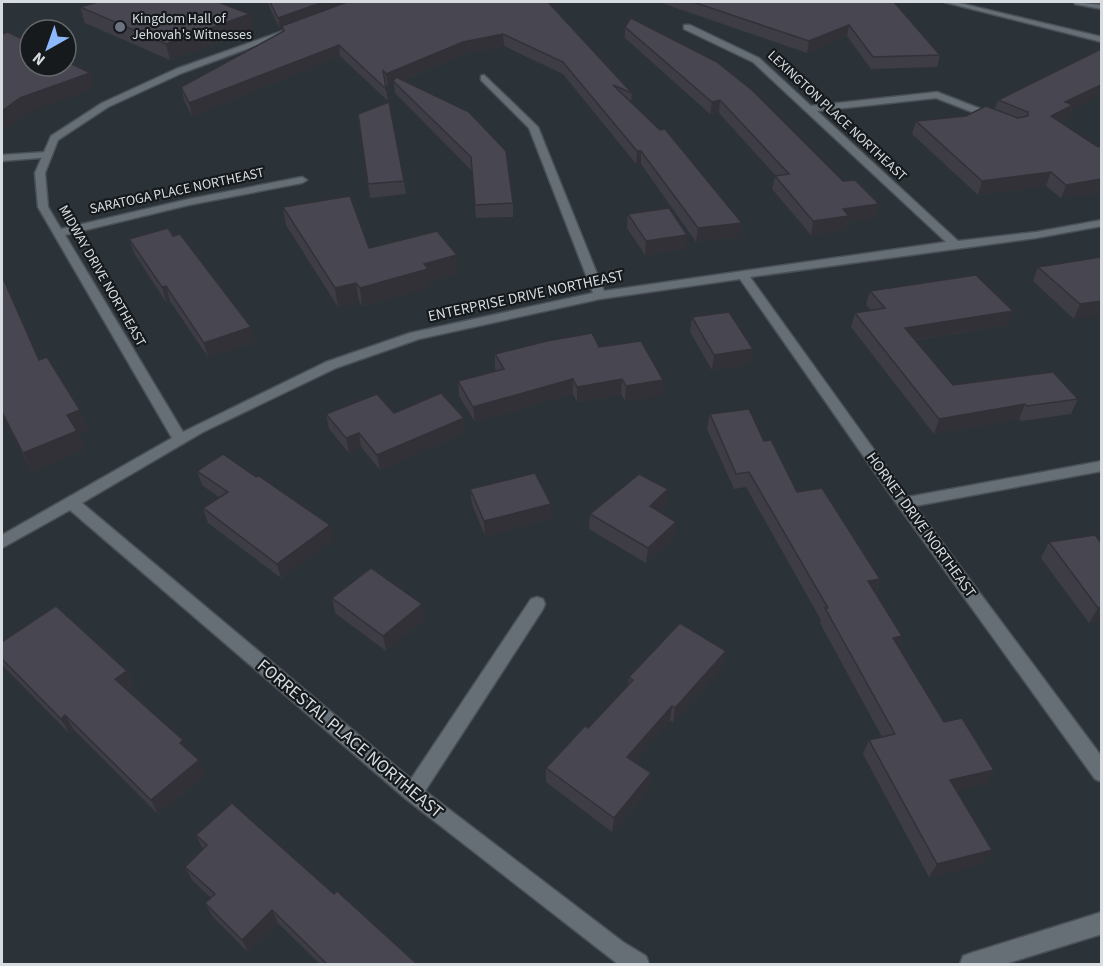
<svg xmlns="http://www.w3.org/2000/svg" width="1103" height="966" font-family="'Source Sans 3',sans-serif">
  <rect width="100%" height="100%" fill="#2b3339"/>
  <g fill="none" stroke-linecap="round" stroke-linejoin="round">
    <g stroke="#4a5056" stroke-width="3">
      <g id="service">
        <path d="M 1074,2 L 1102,5 L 1102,9 L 1075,4 Z"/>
        <path d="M 47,152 L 52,155 L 51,157 L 2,161 L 2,155 Z"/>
      </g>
    </g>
    <g stroke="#4a5056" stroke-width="3">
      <g id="minor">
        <path d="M 684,25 L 690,25 L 759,58 L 811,106 L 937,92 L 999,116 L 999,120 L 993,120 L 936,98 L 817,111 L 958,241 L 1036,232 L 1102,220 L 1102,226 L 1036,238 L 750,277 L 908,497 L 1102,461 L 1102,471 L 915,506 L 1102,757 L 1102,782 L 1095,779 L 899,507 L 740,279 L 600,299 L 419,339 L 336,368 L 203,432 L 82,503 L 411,779 L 531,599 L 537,597 L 543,599 L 545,604 L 543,609 L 425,791 L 623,942 L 646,956 L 649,964 L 618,964 L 406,799 L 70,510 L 2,548 L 2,535 L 172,438 L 38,207 L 35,173 L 51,136 L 102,103 L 176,69 L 283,31 L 290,33 L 182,73 L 108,107 L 58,140 L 45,173 L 48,207 L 61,229 L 189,199 L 302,177 L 307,180 L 302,183 L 189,205 L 65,235 L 183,432 L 326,362 L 410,333 L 593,293 L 529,128 L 481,80 L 481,76 L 484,75 L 538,127 L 604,291 L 946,242 L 753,62 L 684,29 Z"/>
        <path d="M 1102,912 L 1102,934 L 1005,964 L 960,964 L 963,956 L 971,953 Z"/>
      </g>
    </g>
    <g stroke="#4a5056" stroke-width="3">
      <path id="tertiary" d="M 944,2 L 955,2 L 1102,37 L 1102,42 Z"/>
    </g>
    <use href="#service" fill="#666f76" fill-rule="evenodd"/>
    <use href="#minor" fill="#666f76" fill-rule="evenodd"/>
    <use href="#tertiary" fill="#666f76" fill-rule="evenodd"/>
  </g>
  <g fill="#3e3c45">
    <path d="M 268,2 L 560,2 L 554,8 L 632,93 L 631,102 L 742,223 L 740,236 L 696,242 L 641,164 L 636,164 L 563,74 L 504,46 L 463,54 L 403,80 L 513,203 L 513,217 L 476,218 L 472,171 L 395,93 L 394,84 L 388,86 L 385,84 L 388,101 L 340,56 L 192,116 L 184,100 L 181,87 L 283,32 L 282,28 L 280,29 L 269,6 Z"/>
    <path d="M 659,2 L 894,2 L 940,55 L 937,67 L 871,69 L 847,36 L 807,53 Z"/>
    <path d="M 80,7 L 253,30 L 170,60 L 85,23 Z"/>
    <path d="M 625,27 L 843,181 L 879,204 L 875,218 L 848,222 L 846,230 L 811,235 L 772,189 L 775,176 L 776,176 L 719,113 L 710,114 L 625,38 Z"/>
    <path d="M 998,100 L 1072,109 L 1069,118 L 1060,122 L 1098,147 L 1101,146 L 1101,192 L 1061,198 L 1046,186 L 978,195 L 912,134 L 916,121 L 966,116 L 995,109 Z"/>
    <path d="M 358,114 L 404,181 L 406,194 L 370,198 Z"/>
    <path d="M 283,207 L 369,248 L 458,274 L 429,282 L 430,287 L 362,307 L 359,301 L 338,307 L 286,225 Z"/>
    <path d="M 628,214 L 686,249 L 645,255 L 627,228 Z"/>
    <path d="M 173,236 L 251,327 L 255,342 L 208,357 L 170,301 L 166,302 L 134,253 L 129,239 Z"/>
    <path d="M 1101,257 L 1074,319 L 1033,281 L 1038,267 Z"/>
    <path d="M 2,276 L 39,360 L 80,410 L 88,429 L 78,433 L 85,450 L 32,472 L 2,414 Z"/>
    <path d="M 870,291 L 1007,325 L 916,340 L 953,385 L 1078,399 L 1071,414 L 1021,421 L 1019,419 L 934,434 L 851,327 L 855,313 L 871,310 L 866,305 Z"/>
    <path d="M 692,317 L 753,349 L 750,364 L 712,370 L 690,332 Z"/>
    <path d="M 599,347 L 663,380 L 662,395 L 625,401 L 621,394 L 577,402 L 573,394 L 475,422 L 459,396 L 458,381 L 497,371 L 495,369 L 495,354 Z"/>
    <path d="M 394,413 L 465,433 L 380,470 L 361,447 L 349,453 L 329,429 L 326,414 Z"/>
    <path d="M 710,414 L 764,441 L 797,492 L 880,579 L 876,593 L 902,636 L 898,646 L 944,722 L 986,784 L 957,791 L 983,864 L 929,877 L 863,754 L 869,740 L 882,737 L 820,623 L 821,620 L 746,487 L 734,489 L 707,429 Z"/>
    <path d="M 197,471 L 333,539 L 281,578 L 208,523 L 203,508 L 220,498 L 202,485 Z"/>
    <path d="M 470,489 L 551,519 L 485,536 L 472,504 Z"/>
    <path d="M 666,505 L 659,511 L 676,522 L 674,537 L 646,563 L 589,529 L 590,514 Z"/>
    <path d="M 1049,542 L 1101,543 L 1101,620 L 1089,623 L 1041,558 Z"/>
    <path d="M 332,598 L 424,619 L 386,651 L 335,613 Z"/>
    <path d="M 2,642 L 127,671 L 134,685 L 128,690 L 187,749 L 206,774 L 158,814 L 74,730 L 69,733 L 2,665 Z"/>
    <path d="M 726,651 L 723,666 L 673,723 L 670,720 L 634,761 L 651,773 L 650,787 L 612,832 L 546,782 L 546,768 L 588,728 L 628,686 L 629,677 Z"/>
    <path d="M 196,835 L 334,894 L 417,964 L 320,964 L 278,923 L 248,952 L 212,916 L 205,903 L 211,898 L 192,880 L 185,867 L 203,849 Z"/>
  </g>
  <g fill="#323138">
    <path d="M 323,2 L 356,2 L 282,26 L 282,28 L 280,29 L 278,18 Z"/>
    <path d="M 548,2 L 560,2 L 548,14 Z"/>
    <path d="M 250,14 L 253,30 L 170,60 L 166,44 Z"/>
    <path d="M 849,25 L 847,36 L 807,53 L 809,41 Z"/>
    <path d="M 503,34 L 504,46 L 463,54 L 395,83 L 393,81 L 394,84 L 388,86 L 386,74 L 463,42 Z"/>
    <path d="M 339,45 L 340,56 L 192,116 L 189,103 Z"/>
    <path d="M 90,73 L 94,88 L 26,114 L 2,132 L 2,111 L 20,98 Z"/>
    <path d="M 1101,85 L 1101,95 L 1072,109 L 1069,118 L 1047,129 L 1051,116 L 1065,102 Z"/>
    <path d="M 720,100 L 719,113 L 710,114 L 712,102 Z"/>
    <path d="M 637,151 L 641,151 L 641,164 L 636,164 Z"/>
    <path d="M 1051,172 L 1046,186 L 978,195 L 982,181 Z"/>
    <path d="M 1101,179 L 1101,192 L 1061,198 L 1066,185 Z"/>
    <path d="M 879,204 L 875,218 L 848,222 L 846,230 L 811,235 L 813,221 L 843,209 Z"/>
    <path d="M 742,223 L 740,236 L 696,242 L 698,228 Z"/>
    <path d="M 687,235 L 686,249 L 645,255 L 646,241 Z"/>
    <path d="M 457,255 L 458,274 L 429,282 L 430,287 L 362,307 L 360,288 L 424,264 Z"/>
    <path d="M 356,283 L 359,301 L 338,307 L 335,288 Z"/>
    <path d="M 166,286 L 170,301 L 166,302 L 162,287 Z"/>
    <path d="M 1101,301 L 1101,314 L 1074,319 L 1080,304 Z"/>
    <path d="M 1013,311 L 1007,325 L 901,342 L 905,328 Z"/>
    <path d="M 251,327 L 255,342 L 208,357 L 204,343 Z"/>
    <path d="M 753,349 L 750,364 L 712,370 L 714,355 Z"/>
    <path d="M 573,379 L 573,394 L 475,422 L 473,407 Z"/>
    <path d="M 622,379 L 621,394 L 577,402 L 577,387 Z"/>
    <path d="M 663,380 L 662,395 L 625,401 L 626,386 Z"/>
    <path d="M 1025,404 L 1019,419 L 934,434 L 939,419 Z"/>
    <path d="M 80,410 L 88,429 L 78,433 L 85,450 L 32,472 L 23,453 L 67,415 Z"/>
    <path d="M 464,418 L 465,433 L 380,470 L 377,455 Z"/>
    <path d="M 359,433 L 361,447 L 349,453 L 346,438 Z"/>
    <path d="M 668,489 L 666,505 L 648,521 L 650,506 Z"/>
    <path d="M 551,504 L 551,519 L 485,536 L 484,521 Z"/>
    <path d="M 676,522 L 674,537 L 646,563 L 648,548 Z"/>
    <path d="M 330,525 L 333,539 L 281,578 L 277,564 Z"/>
    <path d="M 880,579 L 875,594 L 868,581 Z"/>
    <path d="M 422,604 L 424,619 L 386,651 L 383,636 Z"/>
    <path d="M 1101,607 L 1101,620 L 1089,623 L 1098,608 Z"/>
    <path d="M 902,636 L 896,651 L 893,638 Z"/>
    <path d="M 726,651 L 723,666 L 673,723 L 675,708 Z"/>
    <path d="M 127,671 L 134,685 L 123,694 L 115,679 Z"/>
    <path d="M 672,706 L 670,720 L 626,771 L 627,757 Z"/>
    <path d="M 65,715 L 74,730 L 69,733 L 61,719 Z"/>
    <path d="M 183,740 L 190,755 L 180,743 Z"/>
    <path d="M 199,760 L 206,774 L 158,814 L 151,800 Z"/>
    <path d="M 994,770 L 986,784 L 943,795 L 950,780 Z"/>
    <path d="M 651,773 L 650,787 L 612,832 L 614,818 Z"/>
    <path d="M 992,850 L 983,864 L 929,877 L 937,864 Z"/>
    <path d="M 272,910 L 278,923 L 248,952 L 242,940 Z"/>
  </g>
  <g fill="#484650" stroke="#323138" stroke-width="1.5">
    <path d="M 98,2 L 218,2 L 250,14 L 166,44 L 80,7 Z"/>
    <path d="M 270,2 L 323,2 L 278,18 Z"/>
    <path d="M 347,2 L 549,2 L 548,2 L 632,93 L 613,85 L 660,130 L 665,129 L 742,223 L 698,228 L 641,151 L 637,151 L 563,62 L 503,34 L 463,42 L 386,74 L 383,70 L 386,89 L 339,45 L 189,103 L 181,87 L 284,31 L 282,26 Z"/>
    <path d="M 693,2 L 894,2 L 940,55 L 873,57 L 849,25 L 809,41 Z"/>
    <path d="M 631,18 L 717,62 L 752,90 L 843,181 L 855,180 L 879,204 L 843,209 L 849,216 L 813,221 L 775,176 L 789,174 L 720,100 L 712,102 L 625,27 Z"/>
    <path d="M 8,32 L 30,43 L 30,66 L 66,66 L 66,61 L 90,73 L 20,98 L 2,111 L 2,34 Z"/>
    <path d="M 1101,49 L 1101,85 L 1065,102 L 1073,105 L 1051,116 L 1098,147 L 1101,146 L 1101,179 L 1066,185 L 1051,172 L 982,181 L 916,121 L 966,116 L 986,106 L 1018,118 L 1028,116 L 1028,112 L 998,100 Z"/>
    <path d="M 396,77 L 469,112 L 506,151 L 513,203 L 475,205 L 471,157 L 393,81 Z"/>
    <path d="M 389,102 L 404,181 L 368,184 L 358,114 Z"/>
    <path d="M 350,196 L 369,248 L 437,231 L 457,255 L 424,264 L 428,269 L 360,288 L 356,283 L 335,288 L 283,207 Z"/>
    <path d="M 669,208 L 687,235 L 646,241 L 628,214 Z"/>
    <path d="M 168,228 L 173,236 L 180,234 L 251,327 L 204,343 L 166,286 L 162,287 L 129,239 Z"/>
    <path d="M 1101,257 L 1101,301 L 1080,304 L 1038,267 Z"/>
    <path d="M 976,275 L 1013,311 L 905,328 L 953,385 L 1053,372 L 1078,399 L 1027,406 L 1025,404 L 939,419 L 855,313 L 885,308 L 870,291 Z"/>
    <path d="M 2,276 L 39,360 L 47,357 L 80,410 L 67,415 L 77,431 L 23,453 L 2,412 Z"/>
    <path d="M 729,312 L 753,349 L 714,355 L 692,317 Z"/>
    <path d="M 592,333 L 599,347 L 641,341 L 663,380 L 626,386 L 622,379 L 577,387 L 573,379 L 473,407 L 458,381 L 504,369 L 495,354 L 547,341 Z"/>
    <path d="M 441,393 L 464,418 L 377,455 L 359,433 L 346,438 L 326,414 L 377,394 L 394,413 Z"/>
    <path d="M 749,409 L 764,441 L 771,440 L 797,492 L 822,488 L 880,579 L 868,581 L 902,636 L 893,638 L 944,722 L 962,718 L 994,770 L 950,780 L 992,850 L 937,864 L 869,740 L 895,734 L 825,608 L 828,608 L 749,472 L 736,474 L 710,414 Z"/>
    <path d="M 223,454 L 256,477 L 259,476 L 330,525 L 277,564 L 203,508 L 228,492 L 197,471 Z"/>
    <path d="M 535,473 L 551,504 L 484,521 L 470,489 Z"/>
    <path d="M 639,474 L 668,489 L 650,506 L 676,522 L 648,548 L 590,514 Z"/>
    <path d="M 1095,535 L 1101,543 L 1101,607 L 1098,608 L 1049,542 Z"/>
    <path d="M 371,568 L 422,604 L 383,636 L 332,598 Z"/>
    <path d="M 56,606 L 127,671 L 115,679 L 183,740 L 180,743 L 199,760 L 151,800 L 65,715 L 61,719 L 2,659 L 2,642 Z"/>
    <path d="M 680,623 L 726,651 L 675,708 L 672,706 L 627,757 L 651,773 L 614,818 L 546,768 L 585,726 L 588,728 L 633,680 L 629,677 Z"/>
    <path d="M 232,803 L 334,894 L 337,891 L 417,964 L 327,964 L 272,910 L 242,940 L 205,903 L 215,894 L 185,867 L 207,845 L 196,835 Z"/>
  </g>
  <circle fill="#6b7280" stroke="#161a1d" stroke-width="2" cx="120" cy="27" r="6"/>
  <g text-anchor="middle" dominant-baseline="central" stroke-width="4.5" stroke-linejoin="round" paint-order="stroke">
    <g font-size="14" fill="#d6dce0" stroke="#161a1d" text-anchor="start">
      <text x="132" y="19">Kingdom Hall of<tspan x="132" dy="16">Jehovah's Witnesses</tspan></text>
    </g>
    <g font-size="14" fill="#d6dce0" stroke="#161a1d">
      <text transform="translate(837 116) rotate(43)">LEXINGTON PLACE NORTHEAST</text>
      <text transform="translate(177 191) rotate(-12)">SARATOGA PLACE NORTHEAST</text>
      <text transform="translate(102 276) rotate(60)">MIDWAY DRIVE NORTHEAST</text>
    </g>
    <g font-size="15" fill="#d6dce0" stroke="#161a1d">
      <text transform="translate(526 296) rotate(-12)">ENTERPRISE DRIVE NORTHEAST</text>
      <text transform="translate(921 525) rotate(54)">HORNET DRIVE NORTHEAST</text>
    </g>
    <g font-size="18" fill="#d6dce0" stroke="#161a1d">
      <text transform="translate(350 739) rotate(40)">FORRESTAL PLACE NORTHEAST</text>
    </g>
  </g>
  <rect width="1103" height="966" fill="none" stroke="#d6dce0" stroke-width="6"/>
  <g transform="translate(48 48) rotate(220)"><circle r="28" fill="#161a1d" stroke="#63686b" stroke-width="1.5"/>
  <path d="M0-4.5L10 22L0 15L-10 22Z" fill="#8cb9fc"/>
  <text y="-9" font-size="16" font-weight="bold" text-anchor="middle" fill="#d6dce0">N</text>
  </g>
</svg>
